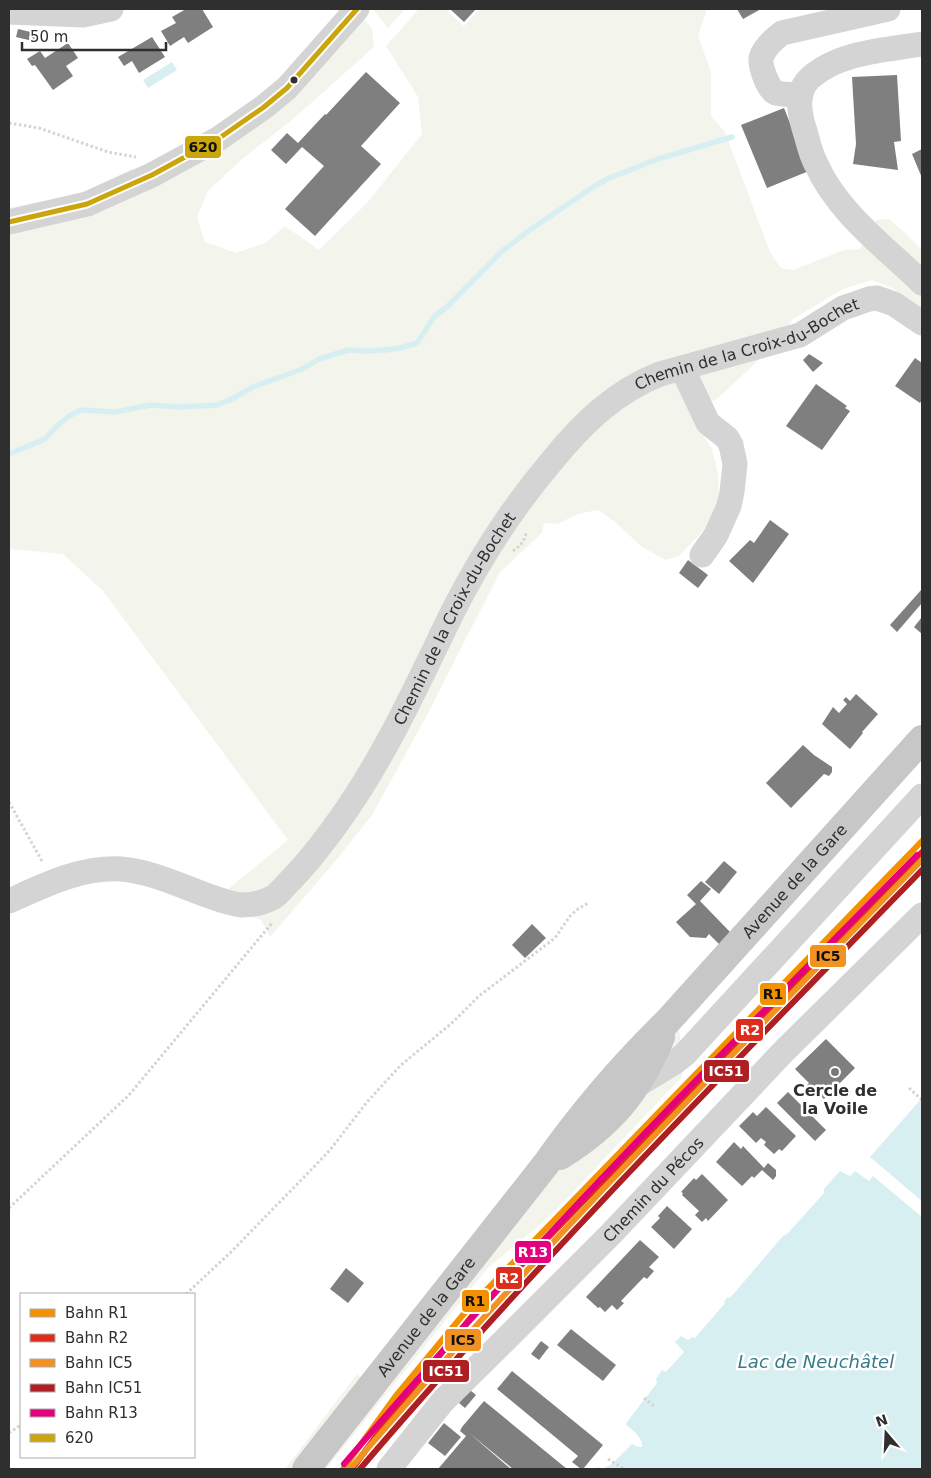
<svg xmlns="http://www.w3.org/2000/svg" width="931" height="1478" font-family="'DejaVu Sans',sans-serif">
  <rect width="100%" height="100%" fill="#fff"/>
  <g fill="#f3f5ec">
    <path d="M 373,9 L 405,9 L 388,28 Z"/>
    <path d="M 419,9 L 445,9 L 464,26 L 480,9 L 707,9 L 698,36 L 711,72 L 711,116 L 725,132 L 770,252 L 781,268 L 793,270 L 844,250 L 860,249 L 876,220 L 889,219 L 904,232 L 922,250 L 922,309 L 892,288 L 872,280 L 843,289 L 793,319 L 760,359 L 717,399 L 702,405 L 694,415 L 701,432 L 712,449 L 718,473 L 719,499 L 710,522 L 699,535 L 679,556 L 666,560 L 642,547 L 615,522 L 598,510 L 578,514 L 557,524 L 544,523 L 542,533 L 500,572 L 426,717 L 372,815 L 338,858 L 270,937 L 261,920 L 190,894 L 129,875 L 86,875 L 66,882 L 9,908 L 9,892 C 34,881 80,862 108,863 C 145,863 187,883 222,894 L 288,840 L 103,591 L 63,554 L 9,549 L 9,208 L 79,194 L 132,169 L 159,182 L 267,107 L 357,11 L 372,29 L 374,47 L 292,120 L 241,160 L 208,191 L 197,217 L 205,242 L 236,253 L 265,243 L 285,226 L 319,250 L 367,203 L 422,134 L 418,97 L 386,46 Z"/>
    <path d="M 670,998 L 679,1032 L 680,1034 L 682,1077 L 551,1215 L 487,1269 L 326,1469 L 285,1469 L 357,1374 L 371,1386 L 422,1320 L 411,1312 L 569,1114 Z"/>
  </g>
  <g fill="#d8eff2">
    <path d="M 172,62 L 177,70 L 148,88 L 143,80 Z"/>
    <path d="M 922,1098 L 922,1201 L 870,1157 Z"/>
    <path d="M 840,1171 L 850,1176 L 855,1171 L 869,1181 L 873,1176 L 922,1217 L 922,1469 L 596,1469 L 598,1467 L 602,1469 L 612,1464 L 632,1444 L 638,1447 L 642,1447 C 643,1438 633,1430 626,1425 L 627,1422 L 657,1383 L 656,1379 L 662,1370 L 666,1372 L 684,1352 L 675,1342 L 681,1336 L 688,1340 L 692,1337 L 695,1338 L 725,1303 L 724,1301 L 728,1297 L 730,1298 L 782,1237 L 788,1233 L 824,1193 L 824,1189 Z"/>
  </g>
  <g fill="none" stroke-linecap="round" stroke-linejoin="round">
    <path stroke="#d8eff2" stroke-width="5.5" d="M 9,454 L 45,439 L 56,427 L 69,416 L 81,410 L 115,412 L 151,405 L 181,407 L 217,405 L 232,399 L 253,387 L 302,369 L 319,359 L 348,350 L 365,351 L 385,350 L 400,348 L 417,343 L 434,317 L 449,305 L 501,252 L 527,232 L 593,187 L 609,178 L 658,159 L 732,137"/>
  </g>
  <g fill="#7f7f7f">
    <path d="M 186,9 L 202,9 L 213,27 L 188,43 L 184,37 L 170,46 L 161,31 L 176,23 L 172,17 Z"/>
    <path d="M 450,9 L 476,9 L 464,22 Z"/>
    <path d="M 737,9 L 761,9 L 743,19 Z"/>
    <path d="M 18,29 L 39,34 L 37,42 L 16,37 Z"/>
    <path d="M 152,37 L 165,57 L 139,73 L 132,61 L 124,66 L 118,57 Z"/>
    <path d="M 68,43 L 78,58 L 66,66 L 73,76 L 53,90 L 35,65 L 32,66 L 27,59 L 40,51 L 45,58 Z"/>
    <path d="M 366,72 L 400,103 L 361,146 L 381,164 L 315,236 L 285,209 L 324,166 L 302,147 L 286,164 L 271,150 L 287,133 L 298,143 L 325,114 L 326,115 Z"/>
    <path d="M 897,75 L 901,141 L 894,142 L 898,170 L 853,164 L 856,144 L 852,77 Z"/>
    <path d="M 784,108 L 809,171 L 767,188 L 741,125 Z"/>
    <path d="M 922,149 L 922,178 L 912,154 Z"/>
    <path d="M 809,354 L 823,363 L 813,372 L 803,360 Z"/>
    <path d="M 915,358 L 922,363 L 922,400 L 920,403 L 895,386 Z"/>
    <path d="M 816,384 L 847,406 L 845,408 L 850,411 L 822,450 L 786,426 Z"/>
    <path d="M 770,520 L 789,534 L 753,583 L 729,561 L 750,540 L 754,543 Z"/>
    <path d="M 688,560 L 708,575 L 698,588 L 679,573 Z"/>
    <path d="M 922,589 L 922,603 L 897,632 L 890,625 Z"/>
    <path d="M 922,617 L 922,634 L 914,627 Z"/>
    <path d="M 856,694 L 878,714 L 862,732 L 863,733 L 850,749 L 822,724 L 833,707 L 839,713 L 847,704 L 843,700 L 846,697 L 850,701 Z"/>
    <path d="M 803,745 L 814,755 L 832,767 L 832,772 L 829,776 L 824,774 L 791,808 L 766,783 Z"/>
    <path d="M 724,861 L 737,872 L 719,894 L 705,882 Z"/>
    <path d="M 701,881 L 711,889 L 700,901 L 731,933 L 720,945 L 709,934 L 706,938 L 690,937 L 676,922 L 696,904 L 687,895 Z"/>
    <path d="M 532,924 L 546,938 L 525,958 L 512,945 Z"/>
    <path d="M 826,1039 L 855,1068 L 824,1099 L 818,1094 L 814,1098 L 804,1088 L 809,1083 L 795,1069 Z"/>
    <path d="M 788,1092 L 826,1130 L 815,1141 L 777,1103 Z"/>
    <path d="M 766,1107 L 796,1136 L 782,1151 L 779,1149 L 774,1154 L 764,1145 L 766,1142 L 761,1138 L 756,1143 L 739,1126 L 753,1112 L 757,1116 Z"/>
    <path d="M 734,1142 L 741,1149 L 743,1146 L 764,1168 L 768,1163 L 776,1170 L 776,1176 L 773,1180 L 762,1170 L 754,1178 L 752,1176 L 742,1186 L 716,1162 Z"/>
    <path d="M 702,1174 L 728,1200 L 708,1221 L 706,1218 L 702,1222 L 695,1215 L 699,1211 L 682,1195 L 683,1193 L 681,1192 L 694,1178 L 696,1180 Z"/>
    <path d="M 667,1206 L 692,1229 L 674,1249 L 651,1227 L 660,1218 L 658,1216 Z"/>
    <path d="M 640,1240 L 659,1257 L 649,1267 L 654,1271 L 647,1279 L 644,1277 L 621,1301 L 624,1303 L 617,1310 L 612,1305 L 605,1312 L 600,1307 L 598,1308 L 586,1297 Z"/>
    <path d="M 346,1268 L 364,1283 L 348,1303 L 330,1289 Z"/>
    <path d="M 571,1329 L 616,1365 L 603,1381 L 557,1345 Z"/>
    <path d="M 541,1341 L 549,1347 L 539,1360 L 531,1354 Z"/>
    <path d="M 512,1371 L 603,1445 L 583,1469 L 581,1469 L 572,1462 L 578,1456 L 497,1389 Z"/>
    <path d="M 470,1390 L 476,1395 L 465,1408 L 459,1403 Z"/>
    <path d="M 484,1401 L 567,1469 L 513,1469 L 468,1432 L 511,1469 L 438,1469 L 466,1436 L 460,1431 L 462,1427 Z"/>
    <path d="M 444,1423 L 461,1437 L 445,1456 L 428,1443 Z"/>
  </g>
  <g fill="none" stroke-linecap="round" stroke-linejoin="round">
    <g stroke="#d4d4d4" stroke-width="3" stroke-dasharray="2.5 2.5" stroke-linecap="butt">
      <path d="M 9,123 L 39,128 L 108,152 L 136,157"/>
      <path d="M 513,551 C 520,546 525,541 526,533"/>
      <path d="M 9,802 L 43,863"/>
      <path d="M 909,1088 L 922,1100"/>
      <path d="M 9,1208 L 129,1095 L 272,923"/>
      <path d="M 186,1294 L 231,1252 L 309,1172 L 330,1150 L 367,1102 L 401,1065 L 452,1023 L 479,996 L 555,938 L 570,916 L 578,909 L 588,903"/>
      <path d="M 644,1398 L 655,1407"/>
      <path d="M 9,1433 L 21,1425"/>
      <path d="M 608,1459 L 624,1469"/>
    </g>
    <g stroke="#d4d4d4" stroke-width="25">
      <path d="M 9,12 L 83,15 L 111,9"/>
      <path d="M 922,44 C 886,50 839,52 810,78 C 796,91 799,112 804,128 C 808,140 810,153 816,164 C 838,213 885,247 922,283"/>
      <path d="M 800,95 C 793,94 783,95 776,93 C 768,90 760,66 761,58 C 764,48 774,39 782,33 L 888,9"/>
      <path d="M 9,222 L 87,204 L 152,175 L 218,139 L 264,107 L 287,88 L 357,9"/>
      <path d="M 682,368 L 708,423 L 727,438 L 731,445 L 735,464 L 732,492 L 729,506 L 716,535 L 702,555"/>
      <path id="s1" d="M 9,901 C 45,885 80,867 121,869 C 149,871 179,885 206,895 C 218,899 230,904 242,905 C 253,905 265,902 274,897 C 279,893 283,888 287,884 C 306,865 323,843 338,822 C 385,757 418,683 453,611 C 480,558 513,507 551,462 C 581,425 614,392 660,374 L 800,335 L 843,308 L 869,299 L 877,298 L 894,304 L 922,323"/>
      <path d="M 637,1085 L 675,1062 L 685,1054 L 922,796"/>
      <path id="s2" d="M 389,1469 L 443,1401 L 503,1342 L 609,1236 L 785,1050 L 922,915"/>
    </g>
    <g stroke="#c7c7c7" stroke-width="28">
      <path d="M 560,1156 C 610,1125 639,1091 661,1037"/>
      <path id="s3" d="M 306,1469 L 546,1164 C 582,1113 622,1066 667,1022 L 922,739"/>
    </g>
    <g stroke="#fff" stroke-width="9">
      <path id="bus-1" d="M 9,222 L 87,204 L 152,175 L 218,139 L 264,107 L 287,88 L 357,9"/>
    </g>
    <use href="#bus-1" stroke="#cba50c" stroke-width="5"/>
    <g stroke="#fff" stroke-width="10">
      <path id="rail-1" d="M 343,1469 L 395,1397 L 467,1310 L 922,841"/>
    </g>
    <g stroke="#fff" stroke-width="10">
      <path id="rail-2" d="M 352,1469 L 401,1402 L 473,1315 L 922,852"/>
    </g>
    <g stroke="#fff" stroke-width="10">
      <path id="rail-3" d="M 350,1469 C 532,1256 727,1060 922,860"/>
    </g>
    <g stroke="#fff" stroke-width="10">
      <path id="rail-4" d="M 360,1469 C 538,1261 731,1066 922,870"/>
    </g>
    <g stroke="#fff" stroke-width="10">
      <path id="rail-5" d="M 344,1464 C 390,1411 435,1358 483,1306 C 623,1152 771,1004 917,855"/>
    </g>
    <use href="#rail-1" stroke="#f39100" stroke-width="6"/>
    <use href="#rail-2" stroke="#dd2e1d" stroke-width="6"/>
    <use href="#rail-3" stroke="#f29220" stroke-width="6"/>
    <use href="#rail-4" stroke="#ad1f23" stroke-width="6"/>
    <use href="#rail-5" stroke="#e5007d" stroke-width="6"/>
  </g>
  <circle fill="#2f2f2f" stroke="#fff" stroke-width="2" cx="294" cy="80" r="4.5"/>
  <circle fill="#787878" stroke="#fff" stroke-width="2" cx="835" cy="1072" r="5"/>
  <g text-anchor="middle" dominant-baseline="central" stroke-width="5" stroke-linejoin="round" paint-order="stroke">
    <g font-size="16" fill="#2f2f2f" stroke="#fff">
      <text stroke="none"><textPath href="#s1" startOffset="1030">Chemin de la Croix-du-Bochet</textPath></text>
      <text stroke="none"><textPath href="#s1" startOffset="611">Chemin de la Croix-du-Bochet</textPath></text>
      <text stroke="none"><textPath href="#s3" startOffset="765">Avenue de la Gare</textPath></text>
      <text stroke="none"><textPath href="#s2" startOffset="385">Chemin du Pécos</textPath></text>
      <text stroke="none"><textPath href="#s3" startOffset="194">Avenue de la Gare</textPath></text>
    </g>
    <g font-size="16" font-weight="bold" fill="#2f2f2f" stroke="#fff">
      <text x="835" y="1090">Cercle de<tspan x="835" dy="18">la Voile</tspan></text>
    </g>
    <g font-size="18" font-style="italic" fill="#367b88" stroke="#fff">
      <text x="816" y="1361">Lac de Neuchâtel</text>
    </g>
  </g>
  <g stroke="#fff" stroke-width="2">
    <rect x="184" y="135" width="38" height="24" rx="5" fill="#cba50c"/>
    <rect x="809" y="944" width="38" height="24" rx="5" fill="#f29220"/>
    <rect x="759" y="982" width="28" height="24" rx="5" fill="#f39100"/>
    <rect x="735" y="1018" width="29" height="24" rx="5" fill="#dd2e1d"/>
    <rect x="703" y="1059" width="47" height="24" rx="5" fill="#ad1f23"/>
    <rect x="514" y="1240" width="38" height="24" rx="5" fill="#e5007d"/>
    <rect x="495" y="1266" width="28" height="24" rx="5" fill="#dd2e1d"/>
    <rect x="461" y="1289" width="29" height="24" rx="5" fill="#f39100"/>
    <rect x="444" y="1328" width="38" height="24" rx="5" fill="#f29220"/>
    <rect x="422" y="1359" width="48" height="24" rx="5" fill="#ad1f23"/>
  </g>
  <g font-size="14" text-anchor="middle" font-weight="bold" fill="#fff">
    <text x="750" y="1035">R2</text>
    <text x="726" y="1076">IC51</text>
    <text x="533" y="1257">R13</text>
    <text x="509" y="1283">R2</text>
    <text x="446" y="1376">IC51</text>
  </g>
  <g font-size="14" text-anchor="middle" font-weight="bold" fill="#111">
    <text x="203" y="152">620</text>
    <text x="828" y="961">IC5</text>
    <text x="773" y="999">R1</text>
    <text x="475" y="1306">R1</text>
    <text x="463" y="1345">IC5</text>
  </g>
  <rect width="931" height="1478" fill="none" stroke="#2f2f2f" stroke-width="20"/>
  <rect x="20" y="1293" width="175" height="165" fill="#ffffff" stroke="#acacac"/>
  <rect x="30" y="1309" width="25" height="8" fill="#f39100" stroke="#acacac"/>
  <text x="65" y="1318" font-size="15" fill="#2f2f2f">Bahn R1</text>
  <rect x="30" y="1334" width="25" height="8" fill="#dd2e1d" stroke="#acacac"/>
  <text x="65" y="1343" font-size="15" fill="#2f2f2f">Bahn R2</text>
  <rect x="30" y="1359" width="25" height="8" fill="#f29220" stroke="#acacac"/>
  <text x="65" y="1368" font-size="15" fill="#2f2f2f">Bahn IC5</text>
  <rect x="30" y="1384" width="25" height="8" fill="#ad1f23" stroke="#acacac"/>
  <text x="65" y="1393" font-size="15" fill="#2f2f2f">Bahn IC51</text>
  <rect x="30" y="1409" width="25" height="8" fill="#e5007d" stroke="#acacac"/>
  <text x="65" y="1418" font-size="15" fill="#2f2f2f">Bahn R13</text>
  <rect x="30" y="1434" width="25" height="8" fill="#cba50c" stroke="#acacac"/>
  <text x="65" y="1443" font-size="15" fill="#2f2f2f">620</text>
  <g transform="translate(886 1433) rotate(341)" stroke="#ffffff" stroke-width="4" paint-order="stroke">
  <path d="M0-4L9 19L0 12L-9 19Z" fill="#2f2f2f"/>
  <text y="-8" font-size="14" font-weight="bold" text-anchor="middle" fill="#2f2f2f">N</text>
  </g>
  <path d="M22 42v8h144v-8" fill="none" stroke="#2f2f2f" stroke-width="2.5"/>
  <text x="30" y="42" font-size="15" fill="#2f2f2f" stroke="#ffffff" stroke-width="4" paint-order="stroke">50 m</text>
</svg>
